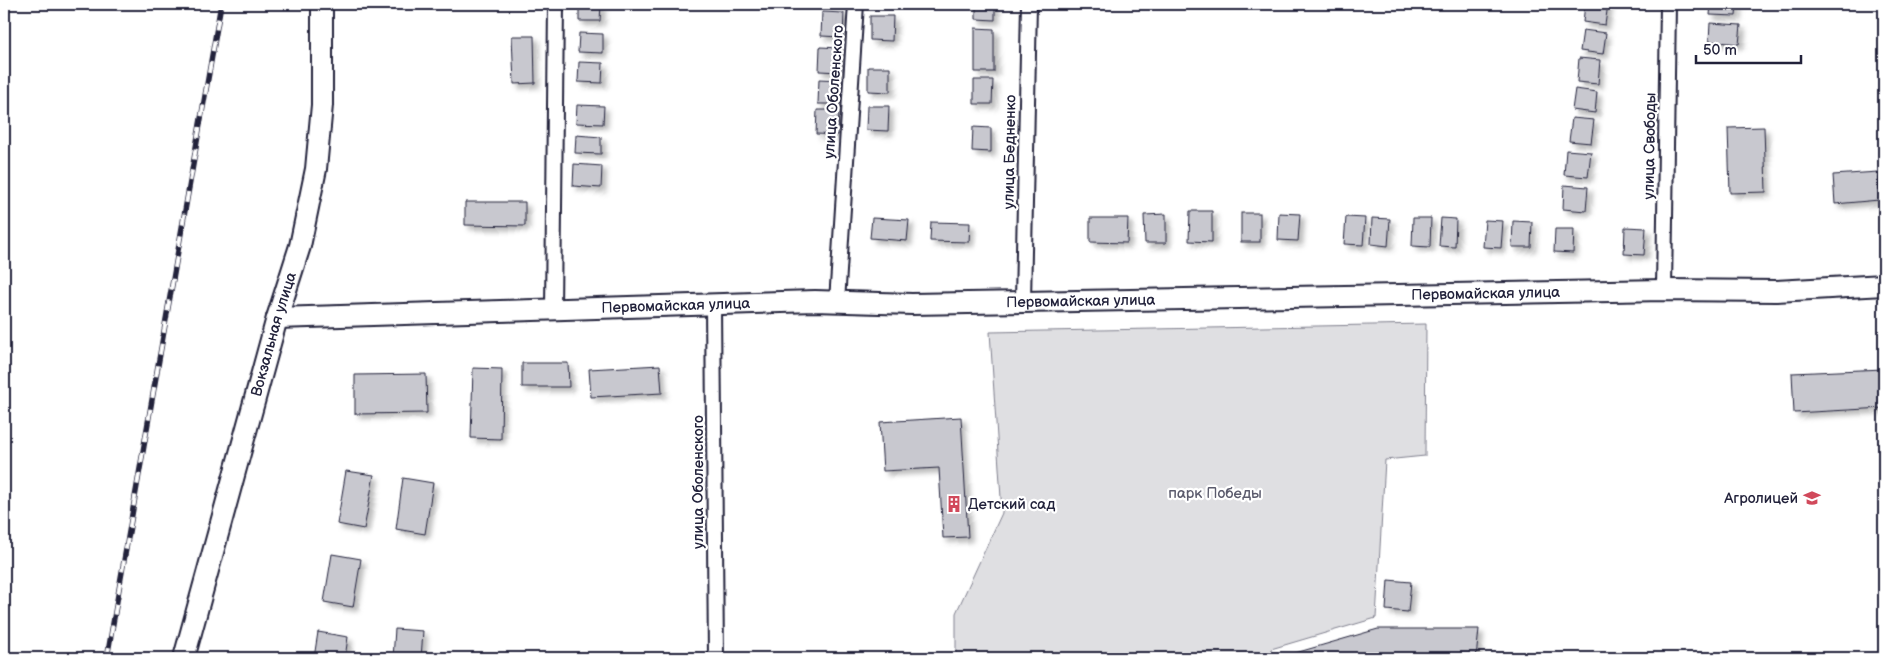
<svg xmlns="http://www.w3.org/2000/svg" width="1888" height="662" font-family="'Balsamiq Sans',sans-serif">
  <defs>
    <filter id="shadow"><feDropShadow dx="4.5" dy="4.5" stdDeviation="2.5" flood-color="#0004"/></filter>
  </defs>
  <rect width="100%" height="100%" fill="#fff"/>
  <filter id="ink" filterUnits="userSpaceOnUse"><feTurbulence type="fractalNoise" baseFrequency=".02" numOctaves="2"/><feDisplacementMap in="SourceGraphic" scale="10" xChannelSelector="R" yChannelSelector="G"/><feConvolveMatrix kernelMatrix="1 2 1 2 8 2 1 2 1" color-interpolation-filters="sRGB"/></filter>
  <g filter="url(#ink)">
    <path fill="#dfdfe2" stroke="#80808e" d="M 1426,324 L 1425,456 L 1385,460 L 1376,618 L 1271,649 L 1271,658 L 956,658 L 956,613 L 1002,513 L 990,332 Z"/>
    <g fill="#c8c8cf" stroke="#22223b" filter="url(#shadow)">
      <path d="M 579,4 L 601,4 L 600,21 L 579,21 Z"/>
      <path d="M 976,4 L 995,4 L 995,20 L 976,19 Z"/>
      <path d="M 1585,4 L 1608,4 L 1605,25 L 1583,22 Z"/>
      <path d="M 1711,4 L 1737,4 L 1736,16 L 1710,15 Z"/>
      <path d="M 822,12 L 844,13 L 843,37 L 821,36 Z"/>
      <path d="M 870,16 L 893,16 L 892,41 L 870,40 Z"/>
      <path d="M 1710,23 L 1741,25 L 1739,44 L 1709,41 Z"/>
      <path d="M 975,28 L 994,29 L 994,72 L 975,72 Z"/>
      <path d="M 1583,30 L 1606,33 L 1603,54 L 1580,51 Z"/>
      <path d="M 579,33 L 603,34 L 603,53 L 578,52 Z"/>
      <path d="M 512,36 L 534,36 L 535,83 L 514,84 Z"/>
      <path d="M 820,47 L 842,48 L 841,72 L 819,71 Z"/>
      <path d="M 1579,58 L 1600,60 L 1598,84 L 1577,82 Z"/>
      <path d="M 579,62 L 603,63 L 602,83 L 578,82 Z"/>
      <path d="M 868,67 L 890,67 L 890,92 L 868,91 Z"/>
      <path d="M 819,79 L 841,80 L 840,104 L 818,104 Z"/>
      <path d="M 974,80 L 993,80 L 992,104 L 974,104 Z"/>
      <path d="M 1575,89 L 1597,92 L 1595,113 L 1572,110 Z"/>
      <path d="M 577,105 L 604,106 L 603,124 L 576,123 Z"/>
      <path d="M 867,106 L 889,106 L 888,131 L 866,130 Z"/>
      <path d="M 817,110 L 839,110 L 838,135 L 816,134 Z"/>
      <path d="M 1572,118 L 1594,120 L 1591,143 L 1569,141 Z"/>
      <path d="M 973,127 L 991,128 L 991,152 L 972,151 Z"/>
      <path d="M 1764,127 L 1766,192 L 1730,193 L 1728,128 Z"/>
      <path d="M 576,135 L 601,137 L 601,154 L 575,153 Z"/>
      <path d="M 1566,150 L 1591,152 L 1588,177 L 1564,175 Z"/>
      <path d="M 574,164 L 602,166 L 601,188 L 573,186 Z"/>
      <path d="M 1878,172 L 1879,200 L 1835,204 L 1833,175 Z"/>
      <path d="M 1564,185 L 1588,187 L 1586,211 L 1563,209 Z"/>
      <path d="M 465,202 L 525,202 L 525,226 L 465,225 Z"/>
      <path d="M 1190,211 L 1212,211 L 1212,242 L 1189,241 Z"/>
      <rect x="1241" y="213" width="19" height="29"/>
      <path d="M 1279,213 L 1300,214 L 1298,241 L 1278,240 Z"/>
      <path d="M 1166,214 L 1166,243 L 1145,243 L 1144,215 Z"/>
      <path d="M 1346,217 L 1365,218 L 1363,245 L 1344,244 Z"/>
      <path d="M 872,218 L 909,220 L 907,241 L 870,238 Z"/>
      <path d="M 1090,218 L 1128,218 L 1127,243 L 1090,242 Z"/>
      <path d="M 1372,218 L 1390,219 L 1388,246 L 1371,244 Z"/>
      <path d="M 1413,218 L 1431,218 L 1430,247 L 1412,246 Z"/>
      <path d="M 1441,218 L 1456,219 L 1455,247 L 1439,246 Z"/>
      <path d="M 1485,220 L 1503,221 L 1501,248 L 1483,247 Z"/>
      <path d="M 1513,221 L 1532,222 L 1531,247 L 1512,247 Z"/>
      <path d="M 931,222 L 970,223 L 969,242 L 930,241 Z"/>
      <path d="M 1625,227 L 1646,228 L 1644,255 L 1624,254 Z"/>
      <path d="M 1555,229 L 1574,229 L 1573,253 L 1554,252 Z"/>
      <path d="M 522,363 L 568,363 L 569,387 L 522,387 Z"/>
      <path d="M 660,365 L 662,393 L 591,397 L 589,369 Z"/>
      <path d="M 473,368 L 502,369 L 501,439 L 471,438 Z"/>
      <path d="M 1884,369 L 1884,408 L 1794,413 L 1792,373 Z"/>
      <path d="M 426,374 L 427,413 L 355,414 L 355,375 Z"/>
      <path d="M 961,417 L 968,537 L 943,538 L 939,468 L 883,471 L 880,422 Z"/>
      <path d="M 346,471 L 374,475 L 364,529 L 337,524 Z"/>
      <path d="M 403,478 L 433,483 L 425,534 L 396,529 Z"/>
      <path d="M 332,554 L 361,559 L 353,607 L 324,602 Z"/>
      <path d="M 1388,580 L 1411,582 L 1408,612 L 1386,610 Z"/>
      <path d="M 395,629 L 423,631 L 421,658 L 393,658 Z"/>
      <path d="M 1378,629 L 1479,629 L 1476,658 L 1285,658 L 1285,656 Z"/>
      <path d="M 318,632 L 348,637 L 345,658 L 314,658 Z"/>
    </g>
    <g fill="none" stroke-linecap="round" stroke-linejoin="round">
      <g stroke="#22223b" stroke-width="18">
        <g id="street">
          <path d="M 1664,290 L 1668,4"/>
          <path d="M 1023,301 L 1029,4"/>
          <path d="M 837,302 L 856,4"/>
          <path d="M 713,305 L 716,658"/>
          <path d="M 553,311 L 556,4"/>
        </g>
      </g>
      <g stroke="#22223b" stroke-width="24">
        <g id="secondary">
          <path id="s1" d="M 277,318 L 815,301 L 912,304 L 1664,290 L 1776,291 L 1884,285"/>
          <path id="s2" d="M 184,658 L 277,318 L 300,246 L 316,169 L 322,105 L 322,4"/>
        </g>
      </g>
      <use href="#street" stroke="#fff" stroke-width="14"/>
      <use href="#secondary" stroke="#fff" stroke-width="20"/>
      <g stroke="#22223b" stroke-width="5.5">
        <path id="rail" d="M 107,658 L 221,4"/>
      </g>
      <use href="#rail" stroke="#fff" stroke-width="4" stroke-dasharray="11" stroke-linecap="butt"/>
    </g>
  </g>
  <defs>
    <g id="university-bare" transform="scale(1.35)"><path d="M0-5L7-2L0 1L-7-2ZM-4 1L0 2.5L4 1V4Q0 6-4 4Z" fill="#d1495b" stroke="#fff" stroke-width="2.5" paint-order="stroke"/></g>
    <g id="building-bare" transform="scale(1.35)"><path d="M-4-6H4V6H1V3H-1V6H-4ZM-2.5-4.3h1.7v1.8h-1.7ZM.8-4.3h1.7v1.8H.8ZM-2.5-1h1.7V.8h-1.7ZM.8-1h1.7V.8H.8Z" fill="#d1495b" stroke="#fff" stroke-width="2.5" paint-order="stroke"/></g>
  </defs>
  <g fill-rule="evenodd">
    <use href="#university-bare" x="1812" y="498"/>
    <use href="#building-bare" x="954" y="504"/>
  </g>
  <g text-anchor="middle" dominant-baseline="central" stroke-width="4.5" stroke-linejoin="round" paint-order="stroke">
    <g font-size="15" fill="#22223b" stroke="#fff">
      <text transform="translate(834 92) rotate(-86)">улица Оболенского</text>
      <text transform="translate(1650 146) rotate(-89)">улица Свободы</text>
      <text transform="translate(1010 152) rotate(-89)">улица Бедненко</text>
      <text stroke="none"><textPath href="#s1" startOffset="1209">Первомайская улица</textPath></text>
      <text stroke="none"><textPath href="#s1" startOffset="804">Первомайская улица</textPath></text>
      <text stroke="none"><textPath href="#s1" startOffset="399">Первомайская улица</textPath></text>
      <text stroke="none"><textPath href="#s2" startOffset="336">Вокзальная улица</textPath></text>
      <text transform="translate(698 482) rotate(-90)">улица Оболенского</text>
    </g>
    <g font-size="15" fill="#5b5b6d" stroke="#fff">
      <text x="1215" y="493">парк Победы</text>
    </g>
    <g font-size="15" fill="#22223b" stroke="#fff" text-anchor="end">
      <text x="1798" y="498">Агролицей</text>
      <text x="968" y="504" text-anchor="start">Детский сад</text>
    </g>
  </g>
  <rect width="1888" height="662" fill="none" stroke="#fff" stroke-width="20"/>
  <rect x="10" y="10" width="1868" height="642" fill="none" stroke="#22223b" stroke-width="2" filter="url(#ink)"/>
  <path d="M1696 55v8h105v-8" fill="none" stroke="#22223b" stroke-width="2.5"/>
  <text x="1703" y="55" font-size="15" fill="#22223b" stroke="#ffffff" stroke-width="4" paint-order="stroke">50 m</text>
</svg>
